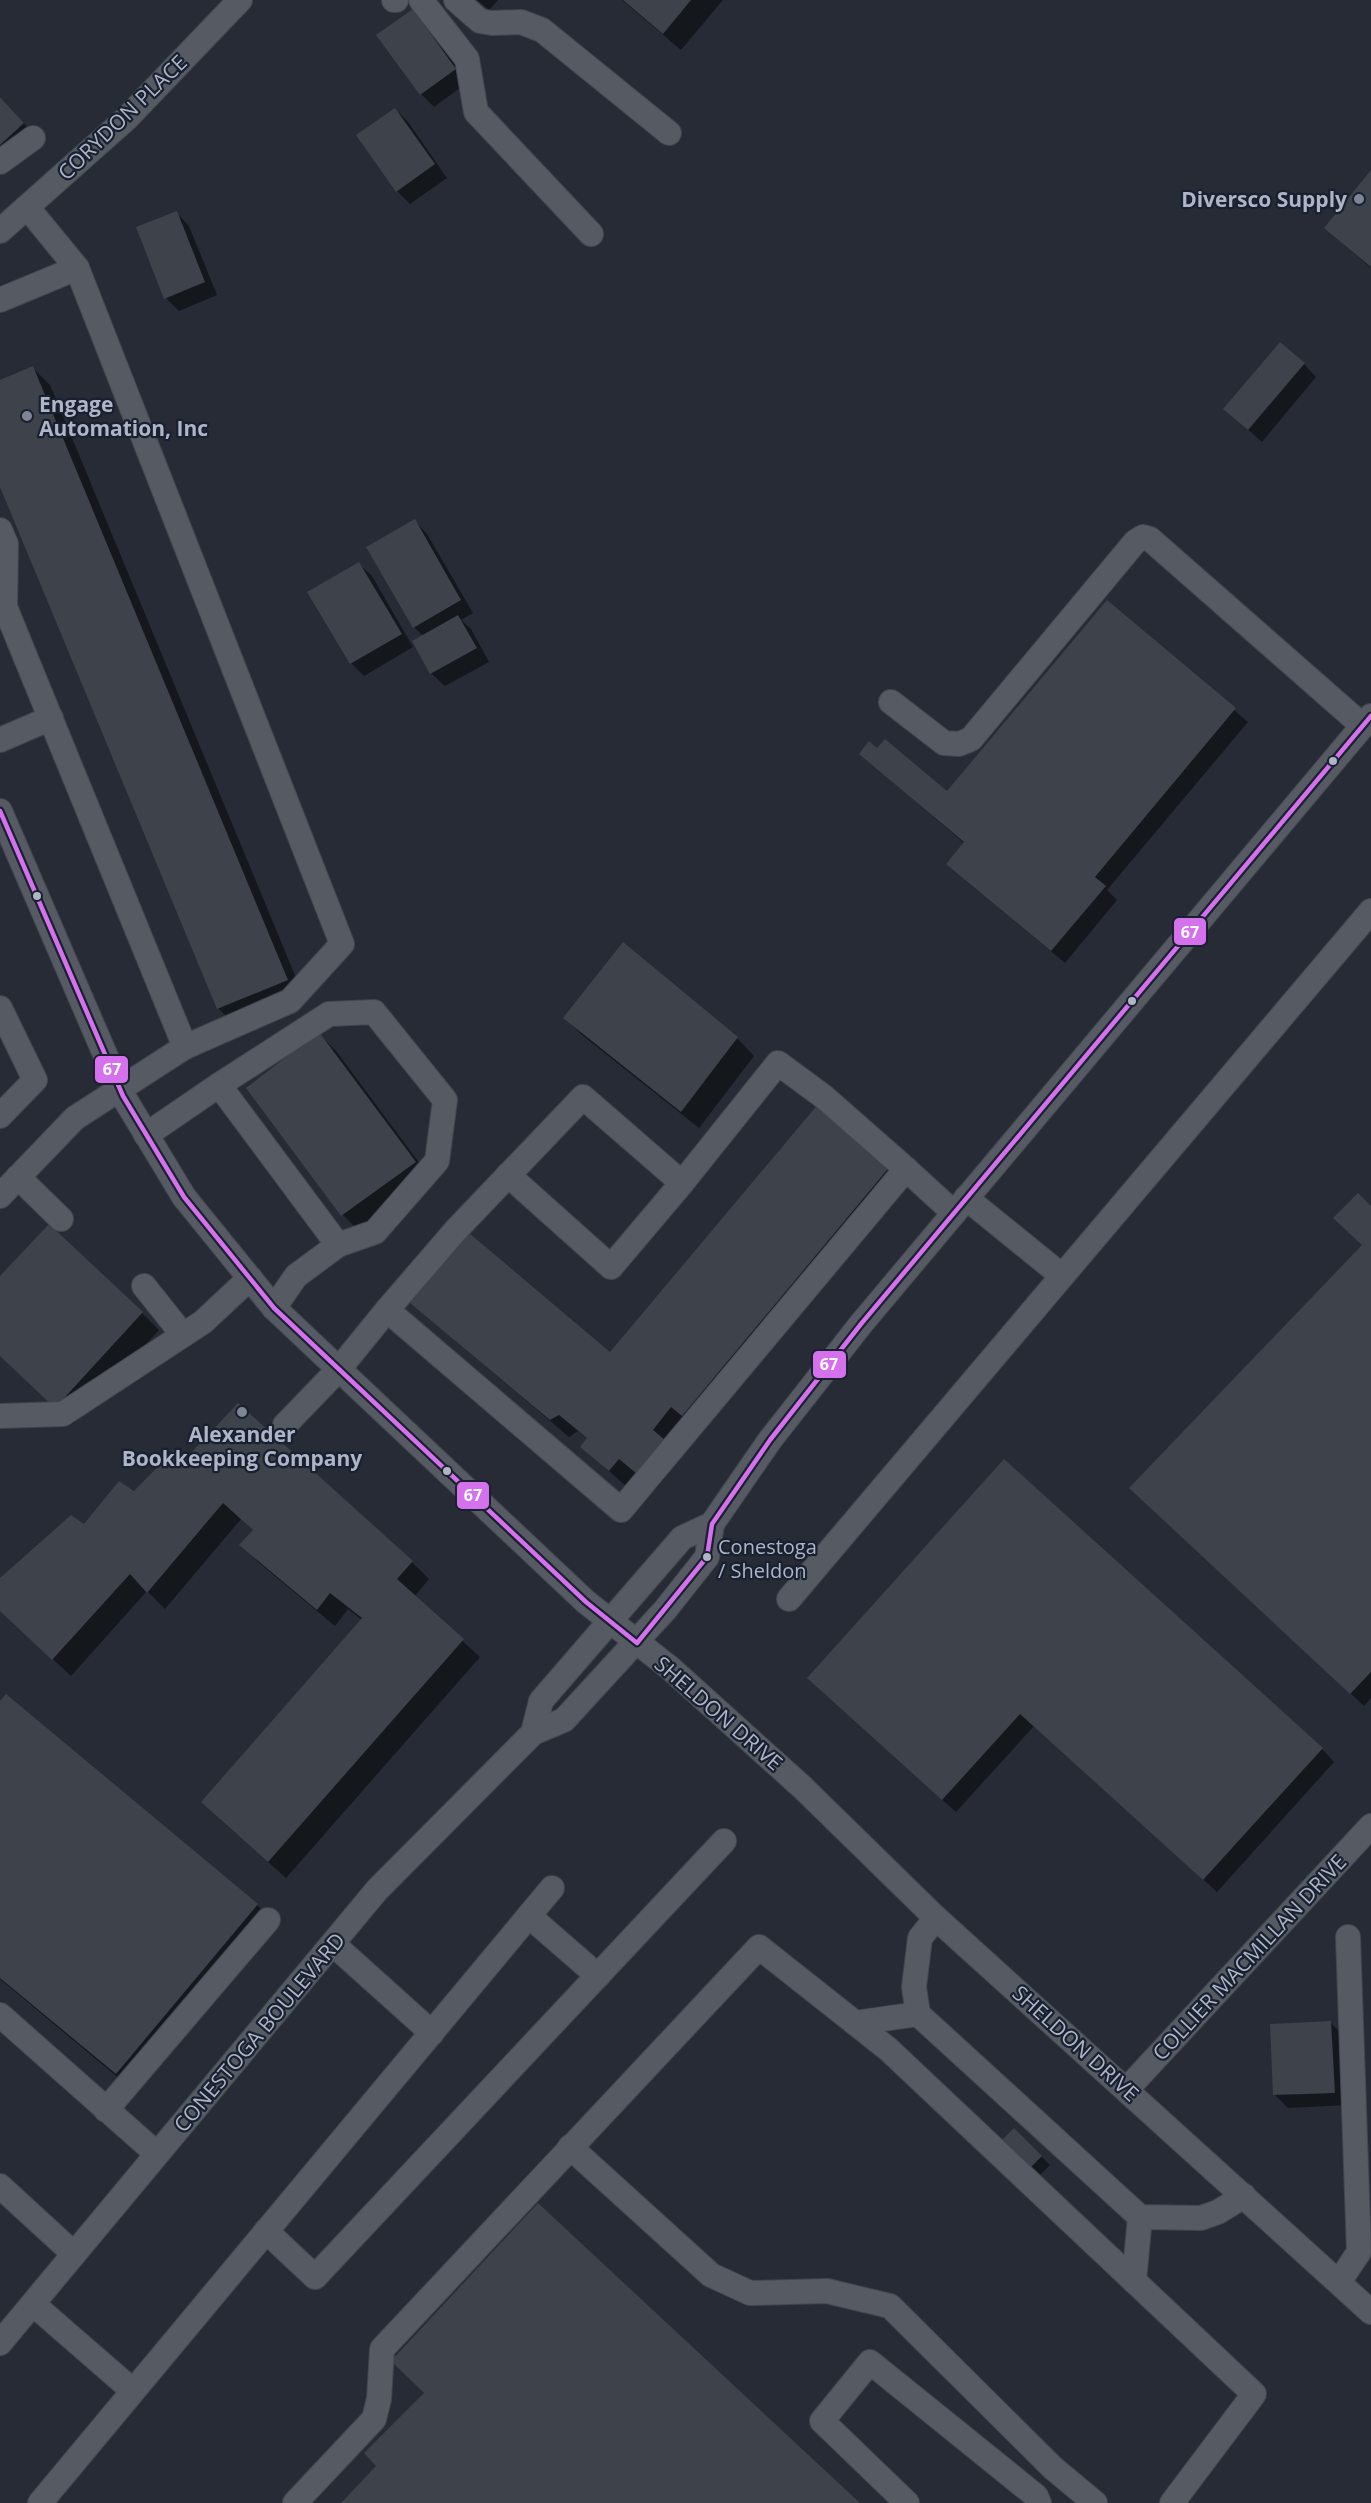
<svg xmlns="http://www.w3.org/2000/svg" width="1371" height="2503" font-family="'Open Sans',sans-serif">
  <rect width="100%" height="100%" fill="#262b35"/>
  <g fill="#0007">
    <path d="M 477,0 L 498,0 L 489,10 Z"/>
    <path d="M 622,0 L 723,0 L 681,50 Z"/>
    <path d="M 412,11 L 425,24 L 468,82 L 434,107 L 421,94 Z"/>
    <path d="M 0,97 L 40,141 L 0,152 Z"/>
    <path d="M 395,109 L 408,122 L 447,178 L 410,204 L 397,191 Z"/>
    <path d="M 1371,172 L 1371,268 L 1326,228 Z"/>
    <path d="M 177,213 L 189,226 L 217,295 L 179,311 L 166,298 Z"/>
    <path d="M 1304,364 L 1316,377 L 1262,442 L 1225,409 Z"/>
    <path d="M 33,368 L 50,385 L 304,997 L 235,1025 L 218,1008 L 0,483 L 0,381 Z"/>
    <path d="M 415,521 L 427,534 L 473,613 L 461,620 L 471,629 L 489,662 L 445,686 L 432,674 L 414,641 L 423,636 L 414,627 Z"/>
    <path d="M 359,564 L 372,576 L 413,647 L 364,676 L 351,663 L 309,593 Z"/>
    <path d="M 1107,602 L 1248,722 L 1107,890 L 1117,900 L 1065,963 L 961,876 L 965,844 L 861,754 L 877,751 L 947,793 Z"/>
    <path d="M 565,1018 L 737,1038 L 754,1056 L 699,1128 L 582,1035 Z"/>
    <path d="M 319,1034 L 336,1051 L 432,1180 L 360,1232 L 343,1215 Z"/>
    <path d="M 819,1105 L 909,1182 L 670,1447 L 681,1458 L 655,1490 L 637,1475 L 627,1487 L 582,1447 L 588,1439 L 578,1431 L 569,1437 L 412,1303 L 611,1354 Z"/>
    <path d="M 1371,1208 L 1371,1698 L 1364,1706 L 1144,1501 L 1364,1245 Z"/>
    <path d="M 0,1278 L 142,1313 L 159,1330 L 73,1424 L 0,1355 Z"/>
    <path d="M 174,1452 L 412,1562 L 429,1579 L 414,1597 L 480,1657 L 286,1878 L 220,1819 L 362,1620 L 348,1609 L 335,1626 L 258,1562 L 241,1545 L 254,1531 L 241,1519 L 165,1609 L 147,1591 L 71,1676 L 0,1610 L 0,1580 L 135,1493 Z"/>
    <path d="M 821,1690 L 1322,1749 L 1334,1762 L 1217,1892 L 1034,1726 L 956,1812 Z"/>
    <path d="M 0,1703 L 257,1905 L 274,1922 L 134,2091 L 0,1979 Z"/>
    <path d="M 1331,2023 L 1344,2036 L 1347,2105 L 1288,2108 L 1275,2095 Z"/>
    <path d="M 1014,2130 L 1050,2165 L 1037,2178 L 1001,2143 Z"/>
  </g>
  <g fill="#3e424b">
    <path d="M 623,0 L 691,0 L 663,34 Z"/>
    <path d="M 413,9 L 456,69 L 420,95 L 376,35 Z"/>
    <path d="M 0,97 L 24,123 L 0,145 Z"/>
    <path d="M 395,108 L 435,164 L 396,192 L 356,135 Z"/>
    <path d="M 1371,170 L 1371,267 L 1324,228 Z"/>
    <path d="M 177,211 L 205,282 L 164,299 L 136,227 Z"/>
    <path d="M 1280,342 L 1305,363 L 1248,430 L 1223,409 Z"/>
    <path d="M 33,366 L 288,980 L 217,1009 L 0,487 L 0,380 Z"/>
    <path d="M 415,519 L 461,600 L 413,628 L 366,547 Z"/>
    <path d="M 359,562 L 402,634 L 350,664 L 307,592 Z"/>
    <path d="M 1107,600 L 1236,708 L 1095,877 L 1106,886 L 1051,951 L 946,864 L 964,842 L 859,754 L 869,741 L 877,748 L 885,739 L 947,791 Z"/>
    <path d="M 458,615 L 477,648 L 430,674 L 412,641 Z"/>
    <path d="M 623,942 L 738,1037 L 681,1112 L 563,1018 Z"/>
    <path d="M 319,1032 L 416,1162 L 341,1216 L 246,1088 Z"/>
    <path d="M 819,1103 L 892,1164 L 682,1416 L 671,1407 L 653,1430 L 665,1440 L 637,1474 L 619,1459 L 609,1471 L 580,1447 L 587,1438 L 559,1415 L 550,1420 L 410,1303 L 469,1233 L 610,1352 Z"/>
    <path d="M 1358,1193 L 1371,1206 L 1371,1672 L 1350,1694 L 1129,1488 L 1362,1245 L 1333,1218 Z"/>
    <path d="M 49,1224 L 143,1312 L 55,1408 L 0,1356 L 0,1276 Z"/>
    <path d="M 238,1403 L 413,1561 L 397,1579 L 464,1639 L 268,1862 L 201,1802 L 362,1618 L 330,1593 L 317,1610 L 239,1545 L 253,1530 L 223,1503 L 147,1593 L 130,1574 L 52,1660 L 0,1611 L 0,1578 L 71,1515 L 84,1524 L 119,1481 L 134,1491 L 174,1450 L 188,1456 Z"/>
    <path d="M 1004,1459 L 1323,1748 L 1203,1880 L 1020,1714 L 942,1800 L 807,1678 Z"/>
    <path d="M 6,1694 L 258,1904 L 116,2074 L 0,1978 L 0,1701 Z"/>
    <path d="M 1331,2021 L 1335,2093 L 1273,2095 L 1270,2024 Z"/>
    <path d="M 1014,2128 L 1042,2156 L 1027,2171 L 999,2143 Z"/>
    <path d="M 538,2203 L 860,2503 L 341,2503 L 376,2466 L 364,2453 L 424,2393 L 391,2361 Z"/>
  </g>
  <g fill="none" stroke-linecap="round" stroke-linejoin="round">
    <g stroke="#42464e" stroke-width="26">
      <g id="minor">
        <path d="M 394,0 L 396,0"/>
        <path d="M 421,0 L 467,59 L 476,112 L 591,234"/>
        <path d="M 456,0 L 480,21 L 492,23 L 521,22 L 542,30 L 669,133"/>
        <path d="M 0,162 L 33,138"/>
        <path d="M 27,207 L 77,268 L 342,944 L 290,1001 L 185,1047"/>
        <path d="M 0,231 L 127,118 L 240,0"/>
        <path d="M 0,300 L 77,268"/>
        <path d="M 0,530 L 6,544 L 5,607 L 185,1047 L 75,1118 L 0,1196"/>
        <path d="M 891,702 L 944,743 L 959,744 L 971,739 L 1135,542 L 1143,537 L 1150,539 L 1363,726"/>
        <path d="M 0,740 L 51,718"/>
        <path d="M 0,811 L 123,1096 L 184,1197 L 274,1308 L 586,1602 L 670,1668 L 802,1787 L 936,1918 L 1371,2312"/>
        <path d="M 0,1008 L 35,1080 L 0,1116"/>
        <path d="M 219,1085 L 329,1014 L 374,1012 L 445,1100 L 437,1161 L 375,1232 L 338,1245"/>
        <path d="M 146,1135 L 219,1085 L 338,1245 L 296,1276 L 274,1308"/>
        <path d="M 508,1175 L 611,1267 L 682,1183"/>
        <path d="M 18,1177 L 61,1219"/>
        <path d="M 966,1198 L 1061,1275"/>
        <path d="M 144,1286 L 183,1335"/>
        <path d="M 387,1310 L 456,1230 L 583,1097 L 682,1183 L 778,1063 L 824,1097 L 906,1169"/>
        <path d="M 0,1416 L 63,1414 L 203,1322 L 250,1278"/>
        <path d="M 285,1425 L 339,1369 L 387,1310 L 621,1510 L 906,1169 L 954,1213"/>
        <path d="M 789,1599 L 1371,911"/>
        <path d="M 533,1733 L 541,1701 L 682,1538 L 712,1524"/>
        <path d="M 529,1916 L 598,1976"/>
        <path d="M 936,1918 L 920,1938 L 914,1987 L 918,2014 L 1140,2217 L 1201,2218 L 1218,2212 L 1244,2196"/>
        <path d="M 333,1944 L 432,2033"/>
        <path d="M 0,2015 L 157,2154"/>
        <path d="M 855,2023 L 918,2014"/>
        <path d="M 1127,2089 L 1371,1826"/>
        <path d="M 106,2110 L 268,1920"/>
        <path d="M 570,2147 L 711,2275 L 750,2293 L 827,2291 L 890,2306 L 1053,2468 L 1095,2503"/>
        <path d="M 0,2186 L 74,2254"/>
        <path d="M 266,2231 L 315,2277 L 724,1841"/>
        <path d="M 1134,2281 L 1140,2217"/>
        <path d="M 1339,2282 L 1359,2252 L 1348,1937"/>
        <path d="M 33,2304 L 132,2390"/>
        <path d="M 0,2343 L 377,1890 L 533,1733 L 564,1720 L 665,1610 L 707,1557 L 712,1524 L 770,1440 L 861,1324 L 1371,716"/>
        <path d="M 40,2503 L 552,1888"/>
        <path d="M 295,2503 L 374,2419 L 379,2399 L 382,2349 L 759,1947 L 888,2049 L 1254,2394 L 1172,2503"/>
        <path d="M 907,2503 L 822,2421 L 870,2362 L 1036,2496 L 1039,2503"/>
      </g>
    </g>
    <use href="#minor" stroke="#565a63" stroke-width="24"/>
    <g stroke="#192030" stroke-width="9">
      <path id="bus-1" d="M 0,811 L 123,1096 L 184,1197 L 274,1308 L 586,1602 L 637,1643 L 707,1557 L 712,1524 L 770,1440 L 861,1324 L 1371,716"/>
    </g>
    <use href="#bus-1" stroke="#d671ee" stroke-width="4.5"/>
  </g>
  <g fill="#7f8594" stroke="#192030" stroke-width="2">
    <circle cx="1359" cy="199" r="6"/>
    <circle cx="27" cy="416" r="6"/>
    <circle cx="242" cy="1412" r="6"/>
  </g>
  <g fill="#afb5c7" stroke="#192030" stroke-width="2">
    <circle cx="1333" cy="761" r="5"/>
    <circle cx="37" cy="896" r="5"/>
    <circle cx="1132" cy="1001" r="5"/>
    <circle cx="447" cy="1471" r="5"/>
    <circle cx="707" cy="1557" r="5"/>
  </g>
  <g text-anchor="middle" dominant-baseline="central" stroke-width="4.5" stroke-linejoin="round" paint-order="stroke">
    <g font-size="20" fill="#afb5c7" stroke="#192030" text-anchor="start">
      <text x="718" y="1546">Conestoga<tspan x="718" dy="24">/ Sheldon</tspan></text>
    </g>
    <g font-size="21" fill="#afb5c7" stroke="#192030">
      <text transform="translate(122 117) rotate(-44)">CORYDON PLACE</text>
      <text transform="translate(719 1713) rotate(41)">SHELDON DRIVE</text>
      <text transform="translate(1249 1957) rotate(-47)">COLLIER MACMILLAN DRIVE</text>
      <text transform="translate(259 2032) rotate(-50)">CONESTOGA BOULEVARD</text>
      <text transform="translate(1076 2043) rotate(42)">SHELDON DRIVE</text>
    </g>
    <g font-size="21" font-weight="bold" fill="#afb5c7" stroke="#192030" text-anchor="end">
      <text x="1347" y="199">Diversco Supply</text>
      <text x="39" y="404" text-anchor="start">Engage<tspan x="39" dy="24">Automation, Inc</tspan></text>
      <text x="242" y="1434" text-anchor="middle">Alexander<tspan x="242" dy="24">Bookkeeping Company</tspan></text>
    </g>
  </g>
  <g stroke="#192030" stroke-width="2">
    <rect x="1173" y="917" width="34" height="29" rx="6" fill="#d671ee"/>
    <rect x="94" y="1055" width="35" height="29" rx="6" fill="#d671ee"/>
    <rect x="812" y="1350" width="35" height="29" rx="6" fill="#d671ee"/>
    <rect x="456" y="1481" width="34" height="29" rx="6" fill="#d671ee"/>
  </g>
  <g font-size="16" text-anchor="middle" font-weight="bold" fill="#fff">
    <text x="1190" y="938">67</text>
    <text x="112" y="1075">67</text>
    <text x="829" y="1370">67</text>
    <text x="473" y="1501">67</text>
  </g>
</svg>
